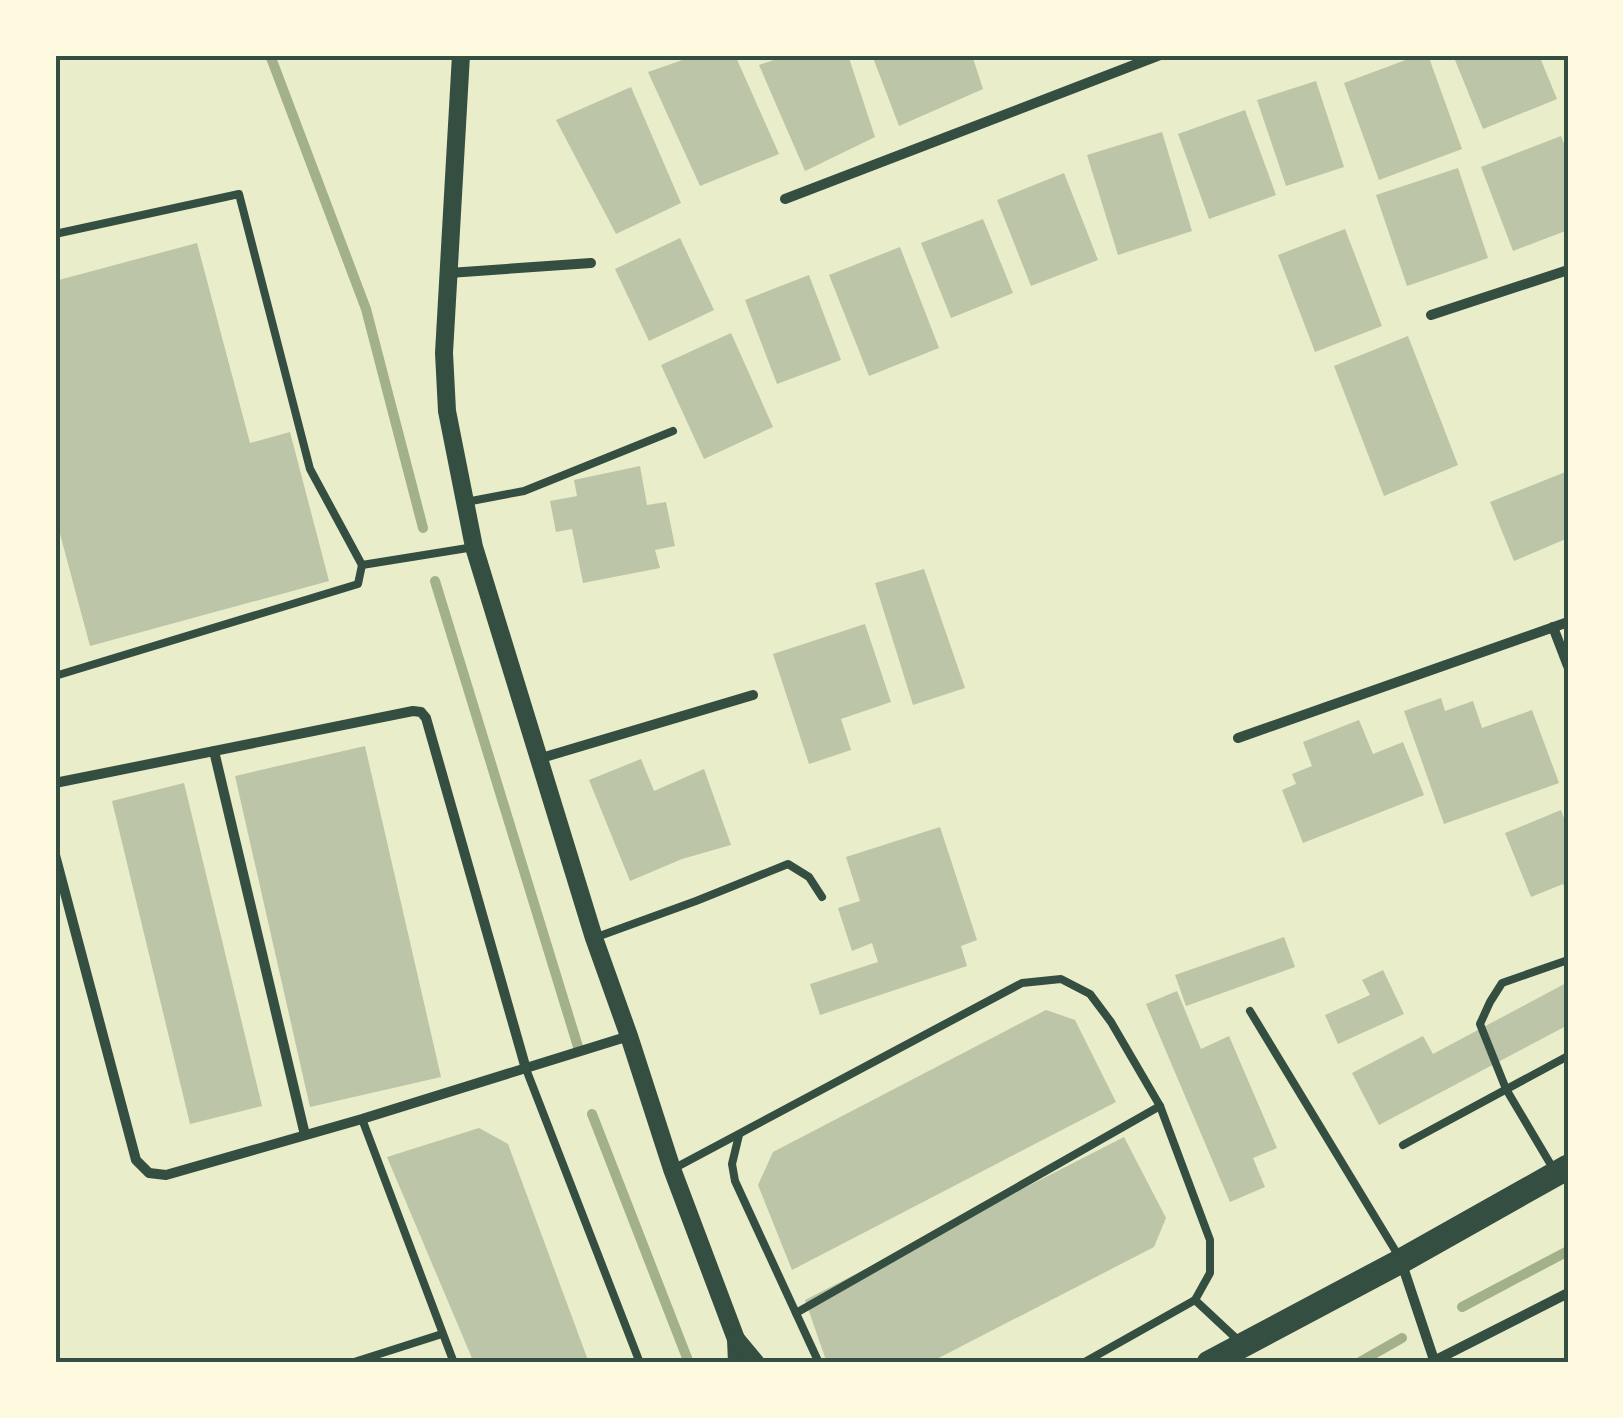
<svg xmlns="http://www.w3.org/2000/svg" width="1623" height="1418" font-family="Ubuntu,sans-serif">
  <rect width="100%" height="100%" fill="#e9edc9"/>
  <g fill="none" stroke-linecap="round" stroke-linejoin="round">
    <g stroke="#a3b18a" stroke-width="10">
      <path d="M 270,55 L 366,309 L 423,528"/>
      <path d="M 435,581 L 579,1050"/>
      <path d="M 592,1114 L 689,1363"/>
      <path d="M 1462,1307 L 1568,1251"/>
      <path d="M 1358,1363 L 1402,1338"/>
    </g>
  </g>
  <g fill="#bcc5a7">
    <path d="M 697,55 L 735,55 L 779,154 L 700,186 L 648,72 Z"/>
    <path d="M 788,55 L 848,55 L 875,137 L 805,171 L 759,65 Z"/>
    <path d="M 872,55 L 972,55 L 983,89 L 899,126 Z"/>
    <path d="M 1419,55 L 1428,55 L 1462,149 L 1379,180 L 1344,83 Z"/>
    <path d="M 1453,55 L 1539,55 L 1557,99 L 1483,129 Z"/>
    <path d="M 1316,81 L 1344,167 L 1286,186 L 1257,100 Z"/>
    <path d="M 631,87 L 681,203 L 616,234 L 556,120 Z"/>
    <path d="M 1245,110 L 1276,195 L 1209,219 L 1178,134 Z"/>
    <path d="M 1162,132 L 1192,231 L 1118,255 L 1087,155 Z"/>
    <path d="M 1561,136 L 1568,154 L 1568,230 L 1513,251 L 1481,167 Z"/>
    <path d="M 1458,168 L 1488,258 L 1407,286 L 1376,195 Z"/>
    <path d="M 1064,173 L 1098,260 L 1031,286 L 997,200 Z"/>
    <path d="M 983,219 L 1013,293 L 951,318 L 921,243 Z"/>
    <path d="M 1345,229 L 1382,326 L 1315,352 L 1278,255 Z"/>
    <path d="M 680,238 L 714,310 L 649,341 L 615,269 Z"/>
    <path d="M 197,243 L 250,443 L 290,432 L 329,581 L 90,646 L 55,515 L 55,281 Z"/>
    <path d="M 900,247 L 939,348 L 869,376 L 829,275 Z"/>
    <path d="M 809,275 L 841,360 L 777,384 L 745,300 Z"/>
    <path d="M 731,333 L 773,427 L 704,459 L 661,365 Z"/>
    <path d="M 1408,336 L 1458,465 L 1384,496 L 1334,366 Z"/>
    <path d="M 640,466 L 647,505 L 666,502 L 675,546 L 655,550 L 660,568 L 583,583 L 572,529 L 556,532 L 550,501 L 577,496 L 574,480 Z"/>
    <path d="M 1568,471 L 1568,538 L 1514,561 L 1490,502 Z"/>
    <path d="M 924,569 L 965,688 L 913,705 L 875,583 Z"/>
    <path d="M 865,624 L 891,702 L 841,719 L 851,750 L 809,764 L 773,654 Z"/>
    <path d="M 1441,698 L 1445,711 L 1473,701 L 1482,728 L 1532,710 L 1559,783 L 1444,824 L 1404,711 Z"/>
    <path d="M 1359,720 L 1373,754 L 1403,742 L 1424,795 L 1303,843 L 1282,790 L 1296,784 L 1292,774 L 1312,766 L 1303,742 Z"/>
    <path d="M 365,746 L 441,1077 L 310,1107 L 235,776 Z"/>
    <path d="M 641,759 L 654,791 L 704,769 L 731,845 L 682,859 L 630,881 L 589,780 Z"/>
    <path d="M 184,783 L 262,1106 L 190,1124 L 112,801 Z"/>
    <path d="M 1561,810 L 1568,829 L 1568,896 L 1563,884 L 1531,897 L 1505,833 Z"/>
    <path d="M 940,827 L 977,940 L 961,946 L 967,966 L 820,1015 L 810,984 L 878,962 L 872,943 L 852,951 L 838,908 L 860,901 L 846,857 Z"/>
    <path d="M 1284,937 L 1295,967 L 1186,1006 L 1175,975 Z"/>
    <path d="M 1383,970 L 1404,1014 L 1338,1044 L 1325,1015 L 1370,995 L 1362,980 Z"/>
    <path d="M 1568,982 L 1568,1025 L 1379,1125 L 1352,1073 L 1423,1036 L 1433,1054 Z"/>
    <path d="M 1177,991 L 1201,1049 L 1229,1036 L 1277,1148 L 1253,1158 L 1265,1187 L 1230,1202 L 1146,1004 Z"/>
    <path d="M 1046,1010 L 1075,1020 L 1116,1102 L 792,1270 L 758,1185 L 773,1152 Z"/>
    <path d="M 479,1128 L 508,1144 L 589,1363 L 474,1363 L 387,1157 Z"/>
    <path d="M 1124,1137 L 1166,1218 L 1154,1247 L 929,1363 L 827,1363 L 805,1300 Z"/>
  </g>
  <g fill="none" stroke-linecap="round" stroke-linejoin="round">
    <g stroke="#344e41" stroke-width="8">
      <path d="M 55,234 L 239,194 L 310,469 L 362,565 L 474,547"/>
      <path d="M 466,502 L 524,491 L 673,431"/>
      <path d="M 55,676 L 358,584 L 362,565"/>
      <path d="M 594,938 L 696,901 L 788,864 L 809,877 L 822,897"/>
      <path d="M 1250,1011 L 1398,1255"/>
      <path d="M 526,1069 L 640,1363"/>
      <path d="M 362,1119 L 454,1363"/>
      <path d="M 739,1135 L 732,1164 L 735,1181 L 819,1363"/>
      <path d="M 1403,1145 L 1568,1056"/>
      <path d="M 673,1169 L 1022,983 L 1061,979 L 1090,994 L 1111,1022 L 1160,1106 L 1210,1240 L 1210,1273 L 1195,1300 L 1083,1363"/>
      <path d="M 1554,1170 L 1506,1089 L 1480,1024 L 1490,1002 L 1502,983 L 1568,960"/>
      <path d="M 1195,1300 L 1240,1342"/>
      <path d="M 796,1313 L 1160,1106"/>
      <path d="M 351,1363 L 442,1334"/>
    </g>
    <g stroke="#344e41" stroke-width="10">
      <path d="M 785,199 L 1160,55"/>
      <path d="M 449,273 L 591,263"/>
      <path d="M 1431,315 L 1568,270"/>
      <path d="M 1553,627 L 1568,666"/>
      <path d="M 1238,738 L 1568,622"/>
      <path d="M 214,751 L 305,1135"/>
      <path d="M 538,759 L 753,695"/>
      <path d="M 55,783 L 413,711 L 421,712 L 426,718 L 526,1069"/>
      <path d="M 55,855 L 136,1160 L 149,1173 L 166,1175 L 362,1119 L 629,1036"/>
      <path d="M 1402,1264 L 1435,1363"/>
      <path d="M 1430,1363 L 1568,1293"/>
    </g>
    <g stroke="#344e41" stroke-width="18">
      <path d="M 461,55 L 444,353 L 447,411 L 474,547 L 594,938 L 629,1036 L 672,1169 L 736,1339 L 737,1363"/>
      <path d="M 736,1339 L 756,1363"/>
    </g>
    <path stroke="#344e41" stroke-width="25" d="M 1209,1363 L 1401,1261 L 1568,1167"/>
  </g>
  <rect width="1623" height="1418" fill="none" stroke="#fefae0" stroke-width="115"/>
  <rect x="58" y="58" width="1508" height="1302" fill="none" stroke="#344e41" stroke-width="4"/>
</svg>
